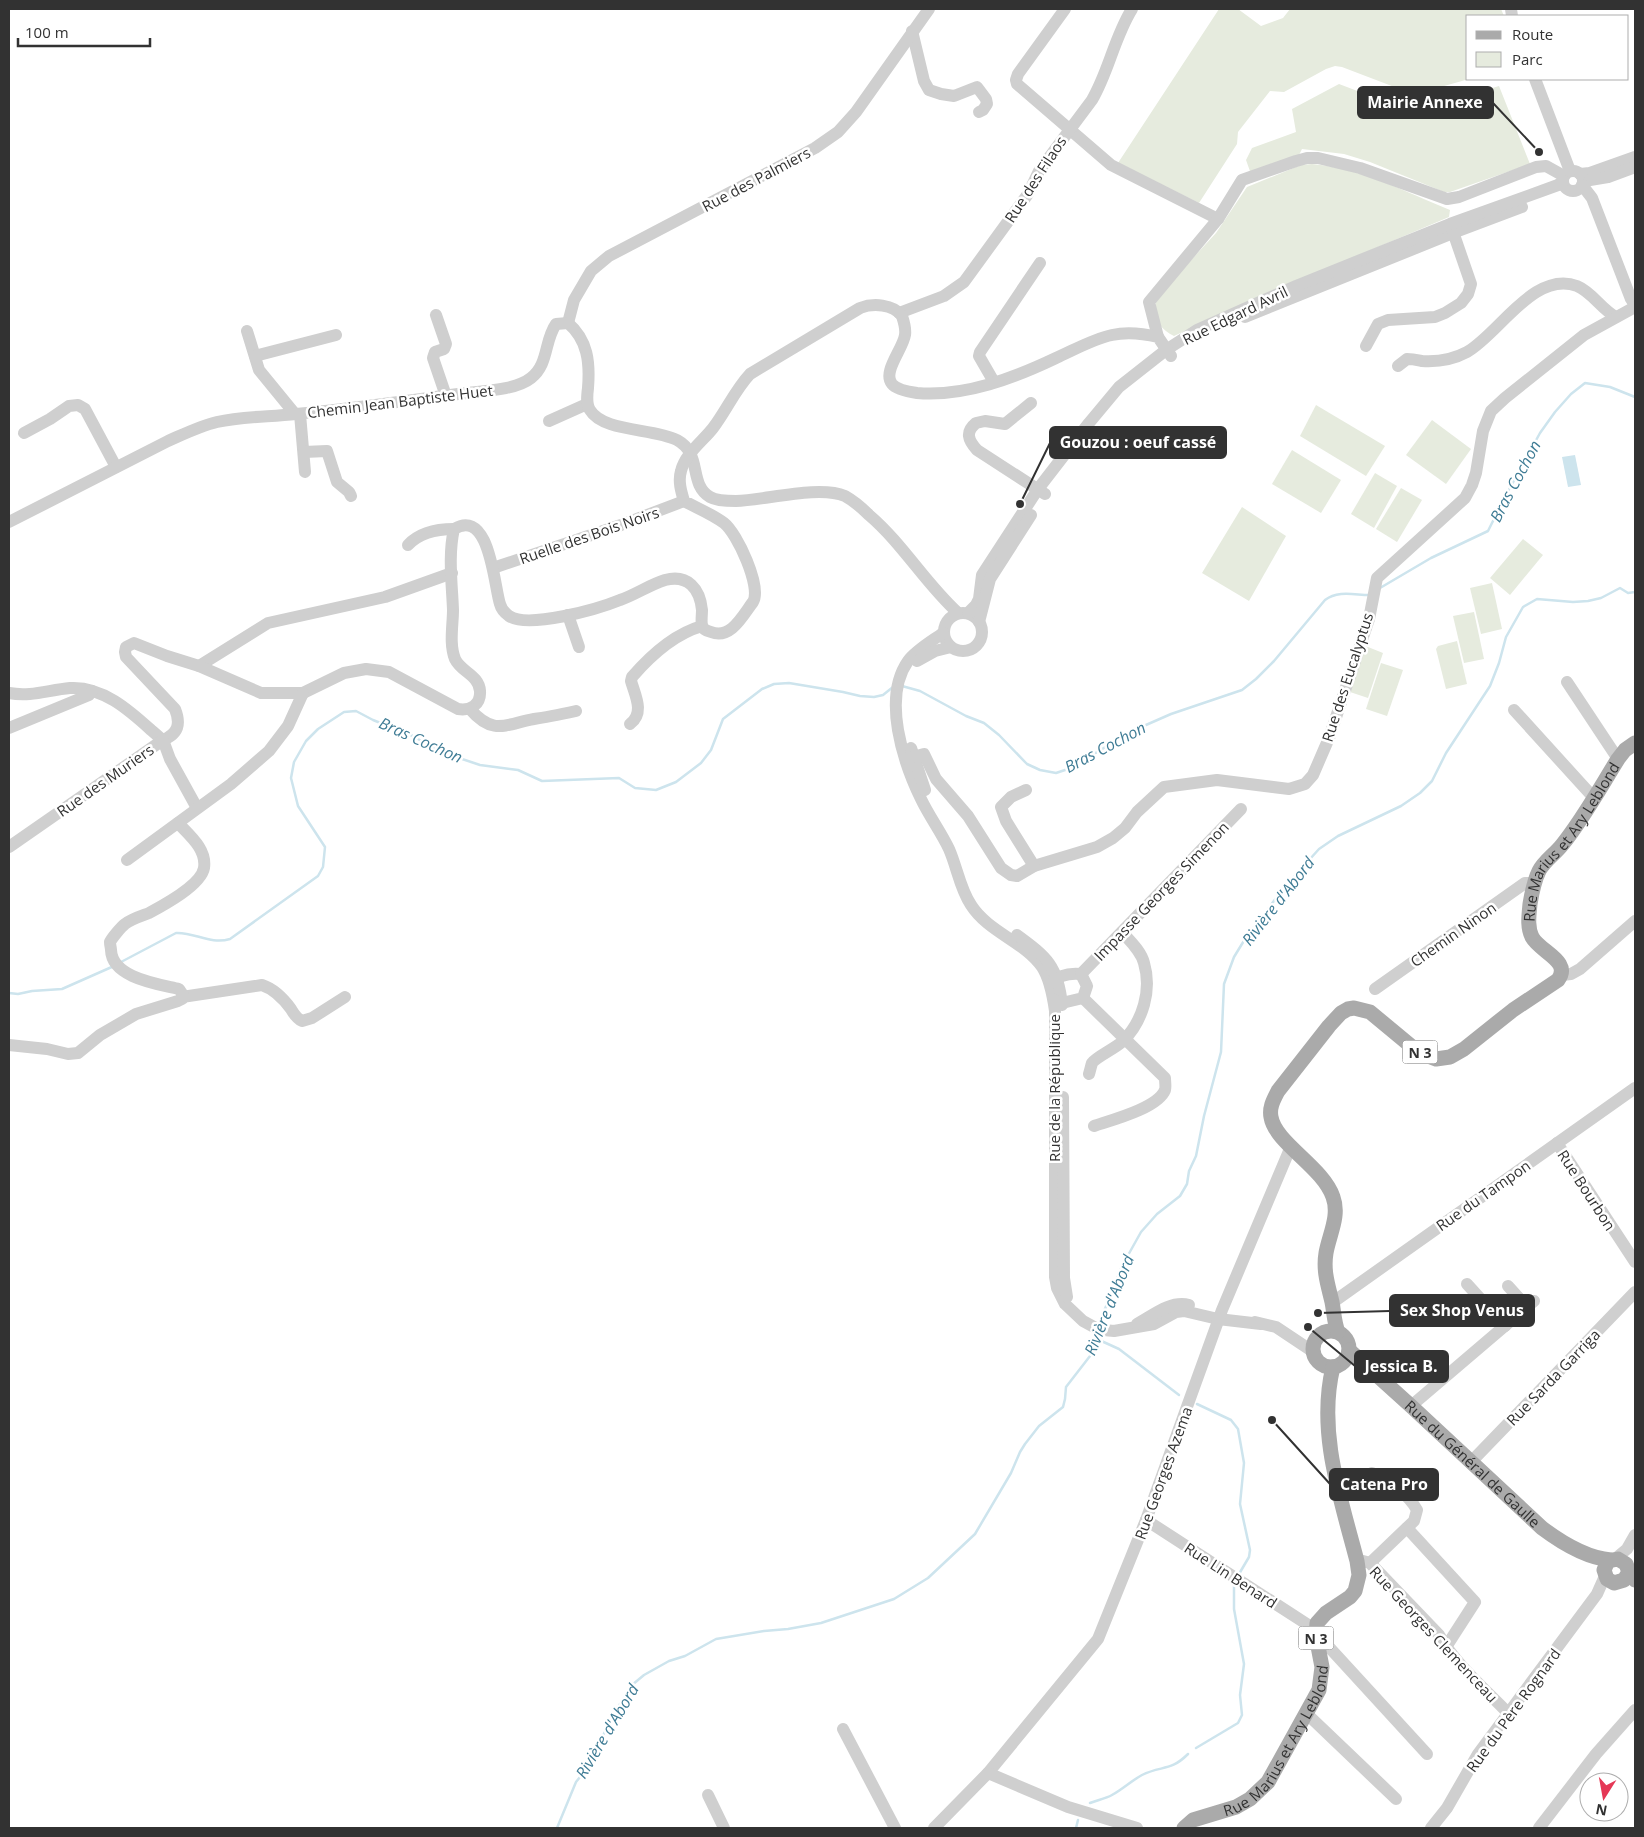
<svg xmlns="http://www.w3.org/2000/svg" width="1644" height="1837" font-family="'Open Sans',sans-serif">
  <rect width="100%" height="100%" fill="#fff"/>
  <g fill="#e6ebde">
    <path d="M 1219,9 L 1238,9 L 1261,26 L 1283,18 L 1290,9 L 1501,9 L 1504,16 L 1468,16 L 1469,79 L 1430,90 L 1397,88 L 1342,67 L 1335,66 L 1326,69 L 1284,92 L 1270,91 L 1238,132 L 1237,144 L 1199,203 L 1118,163 Z"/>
    <path d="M 1339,84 L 1397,106 L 1426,108 L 1499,86 L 1530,164 L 1450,192 L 1444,192 L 1370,162 L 1344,154 L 1302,149 L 1299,155 L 1251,174 L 1246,160 L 1252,148 L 1296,132 L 1292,109 Z"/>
    <path d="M 1312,164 C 1360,168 1406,192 1450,210 L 1449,217 L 1234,308 L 1174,336 C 1157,328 1150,312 1159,295 L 1216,233 L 1247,187 L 1301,165 Z"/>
    <path d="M 1316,405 L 1385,446 L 1366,476 L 1300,436 Z"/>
    <path d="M 1432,420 L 1471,449 L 1446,484 L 1406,455 Z"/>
    <path d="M 1292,450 L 1341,480 L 1321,513 L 1272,484 Z"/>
    <path d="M 1375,473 L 1397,486 L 1374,528 L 1351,514 Z"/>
    <path d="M 1401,488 L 1422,500 L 1397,542 L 1376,529 Z"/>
    <path d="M 1242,507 L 1286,536 L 1249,601 L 1202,573 Z"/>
    <path d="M 1523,539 L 1543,555 L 1510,595 L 1490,578 Z"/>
    <path d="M 1492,583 L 1502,629 L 1481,634 L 1470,588 Z"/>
    <path d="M 1474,612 L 1484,659 L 1464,663 L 1453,616 Z"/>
    <path d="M 1457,641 L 1467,684 L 1446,689 L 1436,649 L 1438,646 Z"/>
    <path d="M 1363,645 L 1383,653 L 1368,698 L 1347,691 Z"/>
    <path d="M 1381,663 L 1403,670 L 1387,716 L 1366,709 Z"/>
  </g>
  <path fill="#cde4ed" d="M 1575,455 L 1581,485 L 1568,487 L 1562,457 Z"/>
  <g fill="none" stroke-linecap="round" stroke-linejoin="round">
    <g stroke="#cde4ed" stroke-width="2.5">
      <path d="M 1380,588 L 1431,558 L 1488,531 L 1505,497 L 1540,433 L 1555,412 L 1571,394 L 1585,383 L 1610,387 L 1635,397"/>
      <path d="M 902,686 L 920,691 L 966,716 L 984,723 L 999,735 L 1027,764 L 1040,770 L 1056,773 L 1071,768 L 1130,732 L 1171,714 L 1242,690 L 1256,679 L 1274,661 L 1325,600 C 1338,590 1355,595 1369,595"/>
      <path d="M 121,962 L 176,933 C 195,932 210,945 230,939 L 318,876 L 323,867 L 325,847 L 298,806 L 291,778 L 294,762 L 306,741 L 318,729 L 344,712 L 356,711 L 373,720 L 413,736 L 438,751 L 480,765 L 518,770 L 542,781 L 619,778 L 635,788 L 656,790 L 676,782 L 701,763 L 711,750 L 723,719 L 762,689 L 774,684 L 789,683 L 843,692 L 860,696 L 874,697 L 883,695 L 893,687"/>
      <path d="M 9,993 L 18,994 L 32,991 L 62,989 L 114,966"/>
      <path d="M 1099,1324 L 1122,1266 L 1141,1232 L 1157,1214 L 1180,1196 L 1187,1184 L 1189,1171 L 1196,1156 L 1204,1116 L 1221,1052 L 1224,984 L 1234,957 L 1245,939 L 1283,889 L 1319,849 L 1338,836 L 1401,806 L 1420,793 L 1432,781 L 1446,753 L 1490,686 L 1499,663 L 1506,637 L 1523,607 L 1537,599 L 1573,602 L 1588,601 L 1601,598 L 1620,588 L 1628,593 L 1635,592"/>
      <path d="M 1097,1339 L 1119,1349 L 1179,1395"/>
      <path d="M 1197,1404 L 1231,1420 L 1238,1429 L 1244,1463 L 1240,1504 L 1250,1550 L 1249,1557 L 1239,1574"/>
      <path d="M 1196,1748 L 1238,1723 L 1242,1715 L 1240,1695 L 1244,1664 L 1234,1609 L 1234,1583"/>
      <path d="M 1090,1803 C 1097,1800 1105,1799 1112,1795 C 1123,1789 1131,1781 1142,1775 C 1162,1765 1170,1772 1188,1754"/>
      <path d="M 557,1828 L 576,1782 L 588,1767 L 613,1715 L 632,1685 L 644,1675 L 669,1661 L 685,1656 L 716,1639 L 764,1631 L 788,1629 L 821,1623 L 894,1599 L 928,1578 L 975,1534 L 1011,1473 L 1020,1452 L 1025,1444 L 1039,1426 L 1063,1407 L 1065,1399 L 1066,1387 L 1090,1356 L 1097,1339 L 1098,1332"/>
      <path d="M 1076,1828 L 1078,1820"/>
    </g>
    <g stroke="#cfcfcf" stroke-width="12">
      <path d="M 1065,9 L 1018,74 L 1016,80 L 1017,84 L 1111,165 L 1218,219"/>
      <path d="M 1511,9 L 1512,16"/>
      <path d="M 912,31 L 924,81 L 929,90 L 941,94 L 954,96 L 977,87 L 986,99 L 987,104 L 983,110 L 979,112"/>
      <path d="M 1535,79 L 1570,171"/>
      <circle cx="1573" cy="181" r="10"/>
      <path d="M 1580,174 L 1590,173 L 1635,157"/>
      <path d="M 1590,180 L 1608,177 L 1635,167"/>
      <path d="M 1582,185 L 1592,198 L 1631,299 L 1635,305"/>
      <path d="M 899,313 L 944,296 L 964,282 L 1028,194 L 1039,171 L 1092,100 C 1109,71 1114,38 1132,9"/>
      <path d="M 436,315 L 446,344 L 444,349 L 435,352 L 433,358 L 446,396"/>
      <path d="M 1245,317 L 1453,233 L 1522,207"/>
      <path d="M 568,323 L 574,300 L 591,271 L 609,256 L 815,148 L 838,132 L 856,112 L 929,9"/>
      <path d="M 247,331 L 259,370 L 295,414"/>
      <path d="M 1158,337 L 1149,302 L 1218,219 L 1242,180 L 1296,161 L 1307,158 L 1318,158 L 1360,168 L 1447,199 L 1459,197 L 1536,167 L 1546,166 L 1564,176"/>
      <path d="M 1366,346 L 1378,324 L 1388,320 L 1435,317 L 1445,313 L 1461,303 L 1468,294 L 1471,284 L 1451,226"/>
      <path d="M 255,356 L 336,335"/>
      <path d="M 1398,366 L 1407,359 C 1413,359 1417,360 1422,361 C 1437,362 1454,359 1467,352 C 1499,334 1534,270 1577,286 C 1592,292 1601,309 1616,317"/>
      <path d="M 994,382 L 979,356 L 980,352 L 1040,263"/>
      <path d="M 1031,403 L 1005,424 L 985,421 L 976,423 C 965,432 968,440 977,450 L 1045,494"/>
      <path d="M 300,414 L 305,472"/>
      <path d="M 549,421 L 587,404"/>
      <path d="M 24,433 L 50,419 L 69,406 L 78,405 L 85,409 L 116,467"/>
      <path d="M 304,452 L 327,451 L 337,482 L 349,492 L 351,496"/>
      <path d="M 9,522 L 168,441 C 184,434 200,426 217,422 C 243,416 270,417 296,414 C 350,409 404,401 458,394 C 478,391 515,391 531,378 C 549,364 544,341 556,324 L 568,323 C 588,340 590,363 588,388 C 587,396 586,404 590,410 C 603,432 653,428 677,440 C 703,454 688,484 710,497 C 717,501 728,501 736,501 C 766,500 819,485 845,496 C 854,501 862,508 869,515 C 903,544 925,583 958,613"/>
      <path d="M 408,545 C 420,532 438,529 454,529"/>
      <path d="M 493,568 L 621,525 L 684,501"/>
      <circle cx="963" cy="632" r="19"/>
      <path d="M 968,613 L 976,605 L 979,599 L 982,575 L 1038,489 L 1089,423 L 1119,387 L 1166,350 L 1197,330 L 1296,286 L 1450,224 L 1558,185 L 1563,181"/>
      <path d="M 568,615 L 579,647"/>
      <path d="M 979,622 L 990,579 L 1031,515"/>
      <path d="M 943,633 C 932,641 916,650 908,661 C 882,698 903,762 921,799 C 929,816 941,832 949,849 C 957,867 960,889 971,905 C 988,932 1025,942 1042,967 C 1050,979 1053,997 1055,1011 L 1055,1277 L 1057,1288 L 1065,1304 L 1083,1321 L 1094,1327 L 1104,1330 L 1114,1331 L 1154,1324 L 1176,1312 L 1184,1311 L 1218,1319 L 1261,1324"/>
      <path d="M 917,661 L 935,651 L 951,647"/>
      <path d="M 199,666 L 268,623 L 385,597 L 452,573"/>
      <path d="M 1567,682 L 1618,759"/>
      <path d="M 9,693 C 31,697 48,690 70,688 C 102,686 129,710 151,730 C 155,733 158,737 163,740 C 178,734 181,724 175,709 L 126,657 L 125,652 L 126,647 L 134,643 L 167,656 L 199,666 L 261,693 L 303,693 L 344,673 L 366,669 L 389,672 L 458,709 C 470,711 481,705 480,691 C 479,675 461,672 455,659 C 449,644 453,625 453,610 C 452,584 448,555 454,529 C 490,507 494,586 500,604 C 501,608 505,613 509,616 C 528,629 598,609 620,600 C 635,595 649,585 665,580 C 688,574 700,589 702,610 C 702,615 701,621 702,626 C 703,629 707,631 711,632 C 731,640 743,615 753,602 C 762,587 737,533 724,523 C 712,514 697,508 684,501 C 681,491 678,481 681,471 C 685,454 703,441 713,428 C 726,411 735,390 750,374 L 860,308 C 873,303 893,304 902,316 C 904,322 906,329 905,335 C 903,349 882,372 892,384 C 897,390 910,392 917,393 C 965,397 1014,378 1056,358 C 1074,350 1093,339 1112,335 C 1126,332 1145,334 1158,337 L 1171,356"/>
      <path d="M 470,709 C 493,736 506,724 534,719 C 548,717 562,714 576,711"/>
      <path d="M 1514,710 L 1594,798"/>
      <path d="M 630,724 C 645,713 635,695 631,681 L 632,677 C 651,655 674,634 702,626"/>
      <path d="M 9,728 L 89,695 L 92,691"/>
      <path d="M 911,748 L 925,790"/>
      <path d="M 906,759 L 924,754 L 936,779 L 968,816 L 1001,868 L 1011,875 L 1017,876 L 1034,866 L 1097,847 L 1113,838 L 1125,828 L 1137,812 L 1164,787 L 1217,780 L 1289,789 L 1305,784 L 1313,775 L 1329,738 L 1369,619 L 1377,578 L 1465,498 L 1472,485 L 1476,473 L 1483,431 L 1491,411 L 1505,398 L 1584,335 L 1635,307"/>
      <path d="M 1026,790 L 1011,797 L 1001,807 L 1006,821 L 1034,866"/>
      <path d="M 9,847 L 163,740 L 170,759 L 197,808"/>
      <path d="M 127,860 L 231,784 L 269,751 L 288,726 L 303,693"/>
      <path d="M 1017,935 C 1047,957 1058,966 1062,1005"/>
      <path d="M 1081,974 L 1241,809"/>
      <path d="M 1562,975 L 1571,974 L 1580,969 L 1635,921"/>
      <path d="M 1052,983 C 1059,975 1070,973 1081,974"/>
      <path d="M 1375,989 L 1525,883 L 1534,883"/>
      <path d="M 182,997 L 262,985 C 274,989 283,998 291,1009 C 294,1014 296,1018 302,1021 L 312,1018 L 345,997"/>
      <path d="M 1083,998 L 1165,1078 C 1165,1082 1166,1087 1165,1090 C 1158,1108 1112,1120 1094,1126"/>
      <path d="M 1055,1000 L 1062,1003 L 1083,998 L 1087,986 L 1081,974"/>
      <path d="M 9,1045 L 47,1049 L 68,1054 L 78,1053 L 100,1035 L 136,1014 L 178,1001 L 182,999 L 183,995 L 179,989 C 158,984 112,978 111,950 C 111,948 110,945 110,942 C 112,938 121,927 125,924 C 131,919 141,916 149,913 C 164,905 201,885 204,868 C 207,849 189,835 178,823"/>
      <path d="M 1089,1074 C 1090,1071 1091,1066 1092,1063 C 1096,1057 1116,1048 1123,1041 C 1143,1021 1152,990 1144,963 C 1141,951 1130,941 1122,932"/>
      <path d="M 1063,1097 L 1064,1278 L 1067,1297"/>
      <path d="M 1557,1143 L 1635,1262"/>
      <path d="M 1467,1284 L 1505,1326"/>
      <path d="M 1508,1286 L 1527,1307"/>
      <path d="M 1331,1302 L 1336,1300 L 1635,1088"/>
      <path d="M 1255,1322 L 1276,1327 L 1312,1351"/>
      <path d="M 1137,1324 C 1153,1315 1171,1300 1189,1305"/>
      <path d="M 1411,1406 L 1534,1301"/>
      <path d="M 1471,1462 L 1635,1292"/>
      <path d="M 1340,1495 L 1372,1473 C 1388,1479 1409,1495 1417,1510 L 1414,1521 L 1370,1563"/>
      <path d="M 1146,1520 L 1316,1630"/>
      <path d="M 1407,1528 L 1475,1602 L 1446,1647"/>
      <path d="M 1615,1559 L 1627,1549 L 1635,1535"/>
      <path d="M 1357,1561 L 1363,1561 L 1370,1563 L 1439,1635 C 1456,1665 1484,1688 1508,1713"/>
      <path d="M 1317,1641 L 1328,1646 L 1427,1754"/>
      <path d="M 1307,1714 L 1396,1799"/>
      <path d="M 843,1729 L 895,1828"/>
      <path d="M 988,1773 L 1098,1639 L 1146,1520 L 1222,1310 L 1289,1151 L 1292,1147"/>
      <path d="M 708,1795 L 724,1828"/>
      <path d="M 934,1828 L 988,1773 L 1068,1807 L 1137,1828"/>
      <path d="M 1431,1828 L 1447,1808 L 1478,1754 L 1597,1594 L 1605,1576"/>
      <path d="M 1539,1828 L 1596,1754 L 1635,1710"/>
    </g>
    <g stroke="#aaa" stroke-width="15">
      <circle cx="1331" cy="1349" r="18"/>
      <path id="s1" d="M 1338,1332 C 1334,1322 1334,1312 1332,1302 C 1328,1285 1323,1271 1326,1253 C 1329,1235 1340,1216 1333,1197 C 1323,1167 1275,1143 1271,1117 C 1269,1107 1274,1099 1278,1091 L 1329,1026 L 1341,1013 L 1348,1009 L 1354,1008 L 1370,1012 L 1411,1046 L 1423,1054 L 1436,1059 L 1450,1057 L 1464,1049 L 1513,1010 L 1558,980 C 1572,961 1540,952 1532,937 C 1527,927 1529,915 1530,904 C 1532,892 1534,881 1539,871 C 1544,861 1555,854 1562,845 C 1583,819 1600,788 1618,759 L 1625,750 L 1635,743"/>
      <path id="s2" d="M 1349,1350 L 1411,1406 L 1542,1528 C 1562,1543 1586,1558 1611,1560"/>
      <path d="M 1629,1572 L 1624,1580 L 1614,1583 L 1607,1579 L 1604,1570 L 1608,1561 L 1618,1559 L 1626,1564 L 1629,1572 L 1635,1580"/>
      <path id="s3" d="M 1184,1828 L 1193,1820 L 1236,1807 L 1250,1799 L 1268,1782 L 1319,1690 L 1322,1667 L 1316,1636 L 1317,1623 L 1326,1613 L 1350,1597 L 1355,1591 L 1359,1575 L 1357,1561 C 1341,1499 1317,1432 1333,1367"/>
    </g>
  </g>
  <g text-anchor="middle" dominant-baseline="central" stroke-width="5" stroke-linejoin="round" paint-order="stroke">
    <g fill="#fff" stroke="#707070" stroke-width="1">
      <rect x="1402.5" y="1040.5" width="35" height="23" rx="4"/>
      <rect x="1298.5" y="1626.5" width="35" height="23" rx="4"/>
    </g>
    <g font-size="14" font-weight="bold" fill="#323232">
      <text x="1420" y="1052">N 3</text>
      <text x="1316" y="1638">N 3</text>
    </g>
    <g font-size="15" fill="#323232" stroke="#fff">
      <text transform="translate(756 179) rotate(-28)">Rue des Palmiers</text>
      <text transform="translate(1035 179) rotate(-57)">Rue des Filaos</text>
      <text transform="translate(1235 315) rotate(-26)">Rue Edgard Avril</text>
      <text transform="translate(400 401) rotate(-7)">Chemin Jean Baptiste Huet</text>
      <text transform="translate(589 535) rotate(-19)">Ruelle des Bois Noirs</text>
      <text transform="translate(1347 677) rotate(-72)">Rue des Eucalyptus</text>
      <text transform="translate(105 780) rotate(-35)">Rue des Muriers</text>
      <text stroke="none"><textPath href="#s1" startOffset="791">Rue Marius et Ary Leblond</textPath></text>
      <text transform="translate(1161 891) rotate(-46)">Impasse Georges Simenon</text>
      <text transform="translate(1453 934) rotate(-35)">Chemin Ninon</text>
      <text transform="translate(1054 1088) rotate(-90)">Rue de la République</text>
      <text transform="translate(1587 1190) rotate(57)">Rue Bourbon</text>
      <text transform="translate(1483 1195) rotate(-35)">Rue du Tampon</text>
      <text transform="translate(1553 1377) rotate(-46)">Rue Sarda Garriga</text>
      <text stroke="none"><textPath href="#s2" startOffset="168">Rue du Général de Gaulle</textPath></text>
      <text transform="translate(1163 1473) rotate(-70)">Rue Georges Azema</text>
      <text transform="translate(1231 1575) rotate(33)">Rue Lin Benard</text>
      <text transform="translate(1434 1634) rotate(47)">Rue Georges Clemenceau</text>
      <text transform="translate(1513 1710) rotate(-54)">Rue du Père Rognard</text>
      <text stroke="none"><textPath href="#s3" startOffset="136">Rue Marius et Ary Leblond</textPath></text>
    </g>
    <g font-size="16" font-style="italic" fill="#3f7c95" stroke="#fff">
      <text transform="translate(1515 481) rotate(-62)">Bras Cochon</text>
      <text transform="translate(421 740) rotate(24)">Bras Cochon</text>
      <text transform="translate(1105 747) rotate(-28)">Bras Cochon</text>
      <text transform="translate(1278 901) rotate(-52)">Rivière d'Abord</text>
      <text transform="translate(1109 1305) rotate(-68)">Rivière d'Abord</text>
      <text transform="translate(607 1731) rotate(-59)">Rivière d'Abord</text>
    </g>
  </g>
  <path fill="none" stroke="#323232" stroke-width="2" d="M1539 152L1493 103M1020 504L1050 443M1318 1313L1390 1311M1308 1327L1355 1366M1272 1420L1330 1484"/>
  <g fill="#323232" stroke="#fff" stroke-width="2">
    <circle cx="1539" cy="152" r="5"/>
    <circle cx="1020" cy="504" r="5"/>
    <circle cx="1318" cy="1313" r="5"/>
    <circle cx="1308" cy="1327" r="5"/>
    <circle cx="1272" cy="1420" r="5"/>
  </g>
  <g fill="#323232" stroke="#323232" stroke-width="2">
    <rect x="1358" y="87" width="135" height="31" rx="5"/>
    <rect x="1050" y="427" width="176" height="31" rx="5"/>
    <rect x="1390" y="1295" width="144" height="31" rx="5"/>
    <rect x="1355" y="1351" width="93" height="31" rx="5"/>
    <rect x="1330" y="1469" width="108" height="31" rx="5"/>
  </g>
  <g font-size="16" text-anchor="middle" font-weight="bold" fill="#fff">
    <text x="1425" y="108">Mairie Annexe</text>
    <text x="1138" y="448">Gouzou : oeuf cassé</text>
    <text x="1462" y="1316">Sex Shop Venus</text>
    <text x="1401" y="1372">Jessica B.</text>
    <text x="1384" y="1490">Catena Pro</text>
  </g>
  <rect width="1644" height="1837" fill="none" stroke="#323232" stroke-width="20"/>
  <rect x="1466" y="15" width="162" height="65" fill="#ffffff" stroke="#adadad"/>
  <rect x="1476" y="31" width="25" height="8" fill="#aaaaaa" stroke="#adadad"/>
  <text x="1512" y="40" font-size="15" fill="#323232">Route</text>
  <rect x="1476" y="52" width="25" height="15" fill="#e6ebde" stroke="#adadad"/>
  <text x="1512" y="65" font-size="15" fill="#323232">Parc</text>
  <g transform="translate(1604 1797) rotate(191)"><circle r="24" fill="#ffffff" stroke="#adadad"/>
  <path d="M0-4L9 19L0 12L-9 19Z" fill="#e53856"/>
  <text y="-8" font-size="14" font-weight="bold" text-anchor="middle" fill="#323232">N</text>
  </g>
  <path d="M18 38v8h132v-8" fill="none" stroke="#323232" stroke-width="2.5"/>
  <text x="25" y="38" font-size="15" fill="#323232" stroke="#ffffff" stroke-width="4" paint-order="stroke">100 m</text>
</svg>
